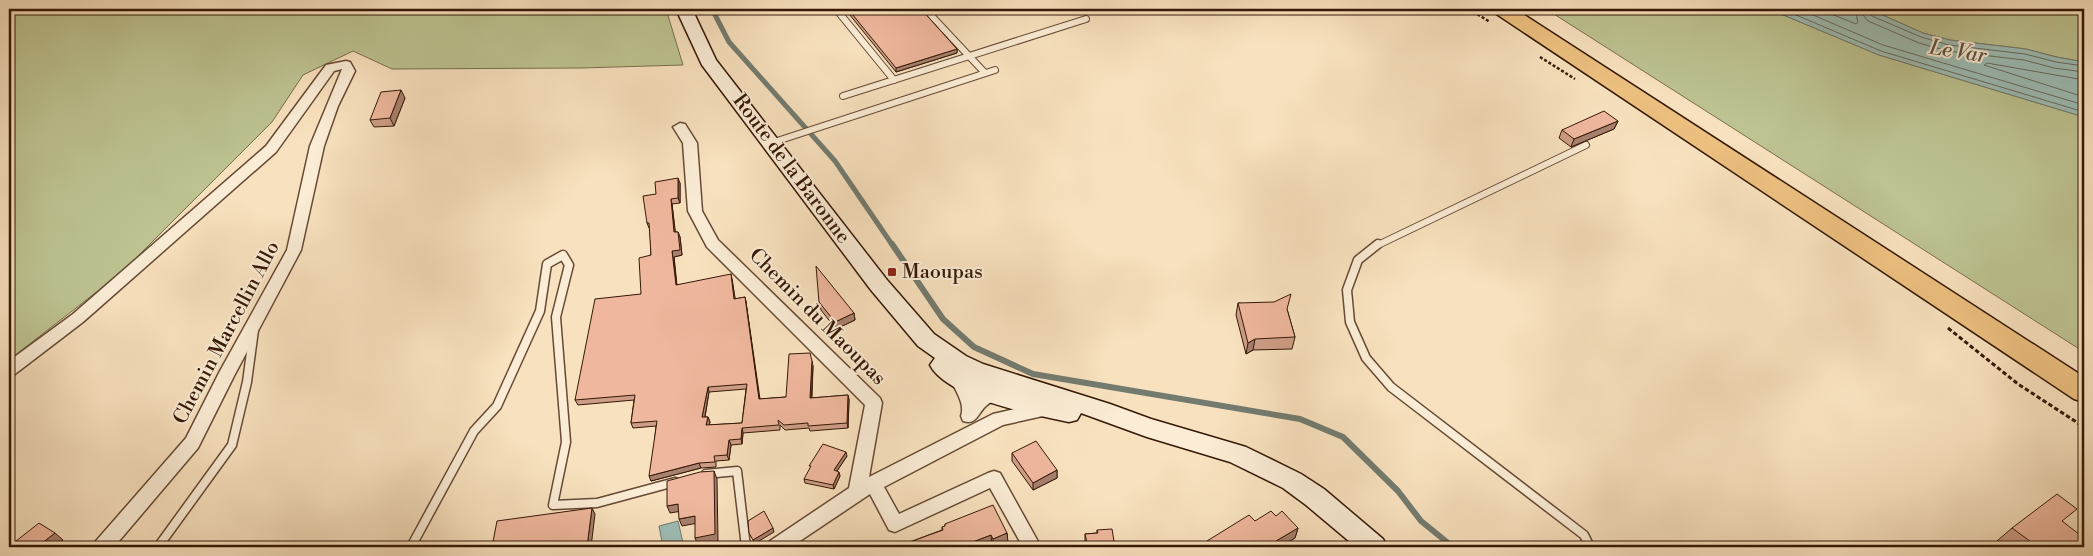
<svg xmlns="http://www.w3.org/2000/svg" width="2093" height="556" font-family="'Libre Bodoni',serif">
  <rect width="100%" height="100%" fill="#f8e1be"/>
  <filter id="stains"><feTurbulence type="fractalNoise" baseFrequency=".004" numOctaves="4"/><feColorMatrix values="0 0 0 0 .2 0 0 0 0 .09 0 0 0 0 .02 0 0 0 .5 -.17"/></filter>
  <radialGradient id="worn" r=".72"><stop offset=".6" stop-color="#630" stop-opacity="0"/><stop offset="1" stop-color="#630" stop-opacity=".3"/></radialGradient>
  <g fill="#bdc391" stroke="#796e4c">
    <path d="M 9,9 L 666,9 L 683,65 L 581,68 L 392,69 L 353,51 L 303,75 L 272,122 L 121,273 L 9,360 Z"/>
    <path d="M 1546,9 L 1769,9 L 1879,55 L 2084,117 L 2084,352 Z"/>
    <path d="M 1869,9 L 2071,9 L 2084,15 L 2084,62 L 2057,57 L 2026,49 L 1950,40 L 1923,33 Z"/>
  </g>
  <g fill="#9dbdb5" stroke="#737b6f">
    <path d="M 1769,9 L 1869,9 L 1923,33 L 1950,40 L 2026,49 L 2056,57 L 2084,62 L 2084,117 L 1879,55 Z"/>
    <path d="M 678,521 L 684,547 L 663,547 L 659,526 Z"/>
  </g>
  <g fill="none" stroke-linecap="round" stroke-linejoin="round">
    <g stroke="#696a5e" stroke-width="1">
      <path d="M 1782,9 L 1881,51 L 2084,112"/>
      <path d="M 1799,9 L 1883,45 L 2084,105"/>
      <path d="M 1819,9 L 1856,24 L 1858,22 L 1855,9"/>
      <path d="M 1862,9 L 1863,15 L 1868,21 L 1919,43 L 1948,51 L 2024,60 L 2054,68 L 2084,72"/>
      <path d="M 1868,9 L 1872,16 L 1921,37 L 1949,45 L 2025,54 L 2056,62 L 2084,66"/>
      <path d="M 2084,80 L 1987,63 L 1984,65 L 2084,97"/>
    </g>
    <path stroke="#737b6f" stroke-width="5" d="M 712,9 L 729,42 L 835,161 L 893,246"/>
    <path stroke="#737b6f" stroke-width="6" d="M 892,244 L 943,319 L 974,347 L 1033,374 L 1300,419 L 1343,437 L 1398,491 L 1421,521 L 1453,547"/>
    <g stroke="#664a34" stroke-width="8">
      <g id="lane-far1">
        <path d="M 836,9 L 894,80"/>
        <path d="M 925,9 L 985,73"/>
        <path d="M 843,96 L 1086,19"/>
        <path d="M 771,143 L 995,70"/>
        <path d="M 1376,246 L 1586,145"/>
      </g>
    </g>
    <g stroke="#664a34" stroke-width="11">
      <g id="lane">
        <path d="M 1378,244 L 1358,260 L 1347,290 L 1350,322 L 1366,358 L 1391,387 L 1584,535 L 1590,547"/>
        <path d="M 706,474 L 737,471 L 746,547"/>
        <path d="M 158,547 L 232,445 L 247,382 L 254,330"/>
        <path d="M 411,547 L 474,431 L 497,406 L 540,311 L 547,264 L 563,255 L 569,265 L 556,317 L 566,442 L 553,505 L 597,503 L 675,482"/>
      </g>
    </g>
    <g stroke="#664a34" stroke-width="3">
      <g id="street">
        <path d="M 346,61 L 350,62 L 355,71 L 338,106 L 324,146 L 301,250 L 234,376 L 198,448 L 114,547 L 94,547 L 96,541 L 186,438 L 220,371 L 287,250 L 310,146 L 342,69 L 334,71 L 276,152 L 83,322 L 15,374 L 9,376 L 9,361 L 73,314 L 266,146 L 326,65 Z"/>
        <path d="M 680,123 L 685,124 L 697,143 L 702,211 L 718,240 L 880,398 L 882,403 L 869,477 L 993,414 L 1046,402 L 1052,404 L 1054,409 L 1052,414 L 1003,425 L 884,487 L 899,514 L 988,473 L 994,471 L 1000,473 L 1041,547 L 1023,547 L 990,488 L 895,532 L 889,530 L 870,494 L 791,547 L 768,547 L 770,541 L 849,488 L 865,405 L 707,247 L 688,211 L 683,143 L 673,127 Z"/>
        <path d="M 957,371 L 963,373 L 975,396 C 983,389 995,384 1006,387 L 1008,392 L 1006,397 C 999,399 993,400 987,405 C 978,412 977,426 963,421 L 961,416 C 966,404 954,388 949,377 L 951,373 Z"/>
      </g>
    </g>
    <g stroke="#351806" stroke-width="3">
      <path id="secondary" d="M 676,9 L 692,9 L 716,60 L 887,280 L 934,334 L 966,356 L 983,364 L 1110,404 L 1151,419 L 1246,447 L 1301,474 L 1324,489 L 1383,539 L 1387,547 L 1356,547 L 1306,505 L 1283,488 L 1230,462 L 1147,437 L 1081,413 L 1077,420 L 1069,422 C 1034,415 947,398 930,365 L 935,358 L 918,346 L 871,290 L 702,65 Z"/>
    </g>
    <g stroke="#351806" stroke-width="3">
      <path id="highway" d="M 1492,9 L 1515,9 L 2084,377 L 2084,402 L 2074,399 L 1495,13 Z"/>
    </g>
    <g stroke="#351806" stroke-width="2.5" stroke-dasharray="3 2" stroke-linecap="butt">
      <path d="M 1469,9 L 1490,22"/>
      <path d="M 1540,57 L 1575,79"/>
    </g>
    <path stroke="#351806" stroke-width="3" stroke-dasharray="4.5 2.5" stroke-linecap="butt" d="M 1948,328 L 2018,384 L 2084,427"/>
    <use href="#lane-far1" stroke="#faecd5" stroke-width="6"/>
    <use href="#lane" stroke="#faecd5" stroke-width="8"/>
    <use href="#street" fill="#faecd5" fill-rule="evenodd"/>
    <use href="#secondary" fill="#faecd5" fill-rule="evenodd"/>
    <use href="#highway" fill="#ecc07f" fill-rule="evenodd"/>
  </g>
  <g fill="#ce9d87" stroke="#351806" fill-rule="evenodd">
    <path d="M 845,9 L 921,9 L 957,49 L 957,53 L 896,72 Z"/>
    <path d="M 405,98 L 394,126 L 374,127 L 370,120 Z"/>
    <path d="M 1618,121 L 1614,129 L 1571,147 L 1559,138 L 1562,130 Z"/>
    <path d="M 680,183 L 680,203 L 672,204 L 675,232 L 678,232 L 680,237 L 682,255 L 674,257 L 677,285 L 732,279 L 735,299 L 745,297 L 746,302 L 760,399 L 786,397 L 813,366 L 812,398 L 848,395 L 849,400 L 848,428 L 810,431 L 809,428 L 785,430 L 780,425 L 780,430 L 743,433 L 742,444 L 731,445 L 729,460 L 716,461 L 716,467 L 701,468 L 651,481 L 656,426 L 633,428 L 631,423 L 634,400 L 578,405 L 575,400 L 641,294 L 651,255 L 650,228 L 649,228 L 647,223 L 656,194 ZM 746,389 L 742,423 L 709,425 L 710,422 L 708,417 L 705,417 L 709,392 Z"/>
    <path d="M 819,302 L 854,313 L 855,320 L 836,329 L 821,310 Z"/>
    <path d="M 1238,303 L 1287,309 L 1295,337 L 1292,349 L 1253,350 L 1246,354 L 1236,315 Z"/>
    <path d="M 1012,453 L 1057,470 L 1057,478 L 1033,490 L 1012,461 Z"/>
    <path d="M 847,456 L 837,471 L 840,476 L 834,489 L 805,483 L 804,479 Z"/>
    <path d="M 1276,516 L 1298,528 L 1295,538 L 1281,547 L 1282,547 L 1206,547 L 1207,541 L 1255,521 Z"/>
    <path d="M 2063,522 L 2084,547 L 2005,547 L 1997,541 L 2012,528 Z"/>
    <path d="M 945,524 L 1007,533 L 1008,543 L 998,547 L 992,547 L 992,545 L 987,547 L 908,547 L 907,543 L 942,530 L 942,527 L 945,526 Z"/>
    <path d="M 1097,530 L 1115,547 L 1086,547 L 1085,541 L 1085,534 L 1097,533 Z"/>
  </g>
  <g fill="#a7806e" stroke="#351806">
    <path d="M 957,49 L 957,53 L 896,72 L 896,68 Z"/>
    <path d="M 401,90 L 405,98 L 394,126 L 390,118 Z"/>
    <path d="M 1618,121 L 1614,129 L 1571,147 L 1574,139 Z"/>
    <path d="M 678,178 L 680,183 L 680,203 L 678,198 Z"/>
    <path d="M 671,199 L 672,204 L 676,237 L 674,232 Z"/>
    <path d="M 678,232 L 680,237 L 682,255 L 674,257 L 677,290 L 676,285 L 672,251 Z"/>
    <path d="M 731,274 L 732,279 L 736,304 L 734,299 Z"/>
    <path d="M 745,297 L 746,302 L 760,404 L 759,399 Z"/>
    <path d="M 854,313 L 855,320 L 836,329 L 835,322 Z"/>
    <path d="M 1255,339 L 1253,350 L 1246,354 L 1248,343 Z"/>
    <path d="M 812,361 L 813,366 L 811,403 L 810,398 Z"/>
    <path d="M 708,387 L 709,392 L 704,422 L 702,417 Z"/>
    <path d="M 848,395 L 849,400 L 848,428 L 847,423 Z"/>
    <path d="M 708,417 L 710,422 L 708,430 L 706,425 Z"/>
    <path d="M 742,428 L 743,433 L 742,444 L 741,439 Z"/>
    <path d="M 729,440 L 731,445 L 729,460 L 727,455 Z"/>
    <path d="M 846,452 L 847,456 L 835,474 L 834,470 Z"/>
    <path d="M 699,463 L 701,468 L 651,481 L 649,476 Z"/>
    <path d="M 1057,470 L 1057,478 L 1033,490 L 1033,483 Z"/>
    <path d="M 714,471 L 717,479 L 718,541 L 698,545 L 695,538 Z"/>
    <path d="M 839,472 L 840,476 L 834,489 L 833,485 Z"/>
    <path d="M 678,504 L 682,511 L 670,513 L 667,506 Z"/>
    <path d="M 592,508 L 595,514 L 591,547 L 587,547 Z"/>
    <path d="M 695,516 L 698,523 L 682,526 L 679,519 Z"/>
    <path d="M 773,528 L 774,532 L 754,544 L 753,540 Z"/>
    <path d="M 1298,528 L 1295,538 L 1280,547 L 1276,541 Z"/>
    <path d="M 55,533 L 63,540 L 55,547 L 37,547 Z"/>
    <path d="M 1007,533 L 1008,543 L 998,547 L 993,547 L 993,539 Z"/>
    <path d="M 991,535 L 992,545 L 987,547 L 962,547 L 962,546 Z"/>
  </g>
  <g fill="#efb79d" stroke="#351806" fill-rule="evenodd">
    <path d="M 848,9 L 921,9 L 957,49 L 896,68 Z"/>
    <path d="M 401,90 L 390,118 L 370,120 L 381,92 Z"/>
    <path d="M 1604,111 L 1618,121 L 1574,139 L 1562,130 Z"/>
    <path d="M 678,178 L 678,198 L 671,199 L 674,232 L 678,232 L 680,250 L 672,251 L 676,285 L 731,274 L 734,299 L 745,297 L 759,399 L 786,397 L 789,354 L 810,353 L 812,361 L 810,398 L 848,395 L 847,423 L 808,426 L 808,423 L 784,425 L 778,420 L 779,425 L 742,428 L 741,439 L 729,440 L 727,455 L 714,456 L 715,462 L 699,463 L 649,476 L 657,421 L 631,423 L 635,395 L 575,400 L 595,299 L 641,294 L 639,258 L 651,255 L 649,223 L 647,223 L 643,196 L 656,194 L 655,182 ZM 747,384 L 742,423 L 706,425 L 708,417 L 702,417 L 708,387 Z"/>
    <path d="M 816,266 L 854,313 L 835,322 L 819,302 Z"/>
    <path d="M 1291,294 L 1287,309 L 1295,337 L 1255,339 L 1248,343 L 1238,303 L 1274,302 Z"/>
    <path d="M 1036,441 L 1057,470 L 1033,483 L 1012,453 Z"/>
    <path d="M 823,444 L 846,452 L 834,470 L 839,472 L 833,485 L 804,479 L 811,466 L 809,466 Z"/>
    <path d="M 714,471 L 715,534 L 695,538 L 695,516 L 679,519 L 678,504 L 667,506 L 667,481 L 700,472 Z"/>
    <path d="M 2057,494 L 2077,509 L 2062,521 L 2084,538 L 2084,547 L 2038,547 L 2012,528 Z"/>
    <path d="M 993,505 L 1007,533 L 993,539 L 991,535 L 962,546 L 962,547 L 909,547 L 907,543 L 943,530 L 942,527 L 945,526 L 945,524 Z"/>
    <path d="M 592,508 L 587,547 L 492,547 L 497,521 Z"/>
    <path d="M 764,511 L 773,528 L 753,540 L 749,533 L 748,521 Z"/>
    <path d="M 1271,511 L 1276,516 L 1282,511 L 1298,528 L 1276,541 L 1282,547 L 1212,547 L 1207,541 L 1249,515 L 1255,521 Z"/>
    <path d="M 39,523 L 55,533 L 37,547 L 9,547 L 9,542 L 11,545 Z"/>
    <path d="M 1112,529 L 1115,547 L 1088,547 L 1085,534 L 1098,533 L 1097,530 Z"/>
  </g>
  <rect fill="#8f2418" stroke="#faecd5" stroke-width="2" x="887" y="267" width="10" height="10" rx="2.5"/>
  <g text-anchor="middle" dominant-baseline="central" stroke-width="4" stroke-linejoin="round" paint-order="stroke">
    <g font-size="20" fill="#351806" stroke="#faecd5">
      <text transform="translate(791 169) rotate(53)">Route de la Baronne</text>
      <text transform="translate(817 317) rotate(45)">Chemin du Maoupas</text>
      <text transform="translate(227 333) rotate(-62)">Chemin Marcellin Allo</text>
    </g>
    <g font-size="20" fill="#351806" stroke="#faecd5" text-anchor="start">
      <text x="902" y="272">Maoupas</text>
    </g>
    <g font-size="21" font-style="italic" fill="#595243" stroke="#faecd5">
      <text transform="translate(1958 52) rotate(9)">Le Var</text>
    </g>
  </g>
  <rect width="2093" height="556" fill="none" stroke="#f8e1be" stroke-width="30"/>
  <rect x="10" y="10" width="2073" height="536" fill="none" stroke="#351806" stroke-width="2.5"/>
  <rect x="15" y="15" width="2063" height="526" fill="none" stroke="#351806"/>
  <rect width="100%" height="100%" filter="url(#stains)"/>
  <rect width="100%" height="100%" fill="url(#worn)"/>
</svg>
